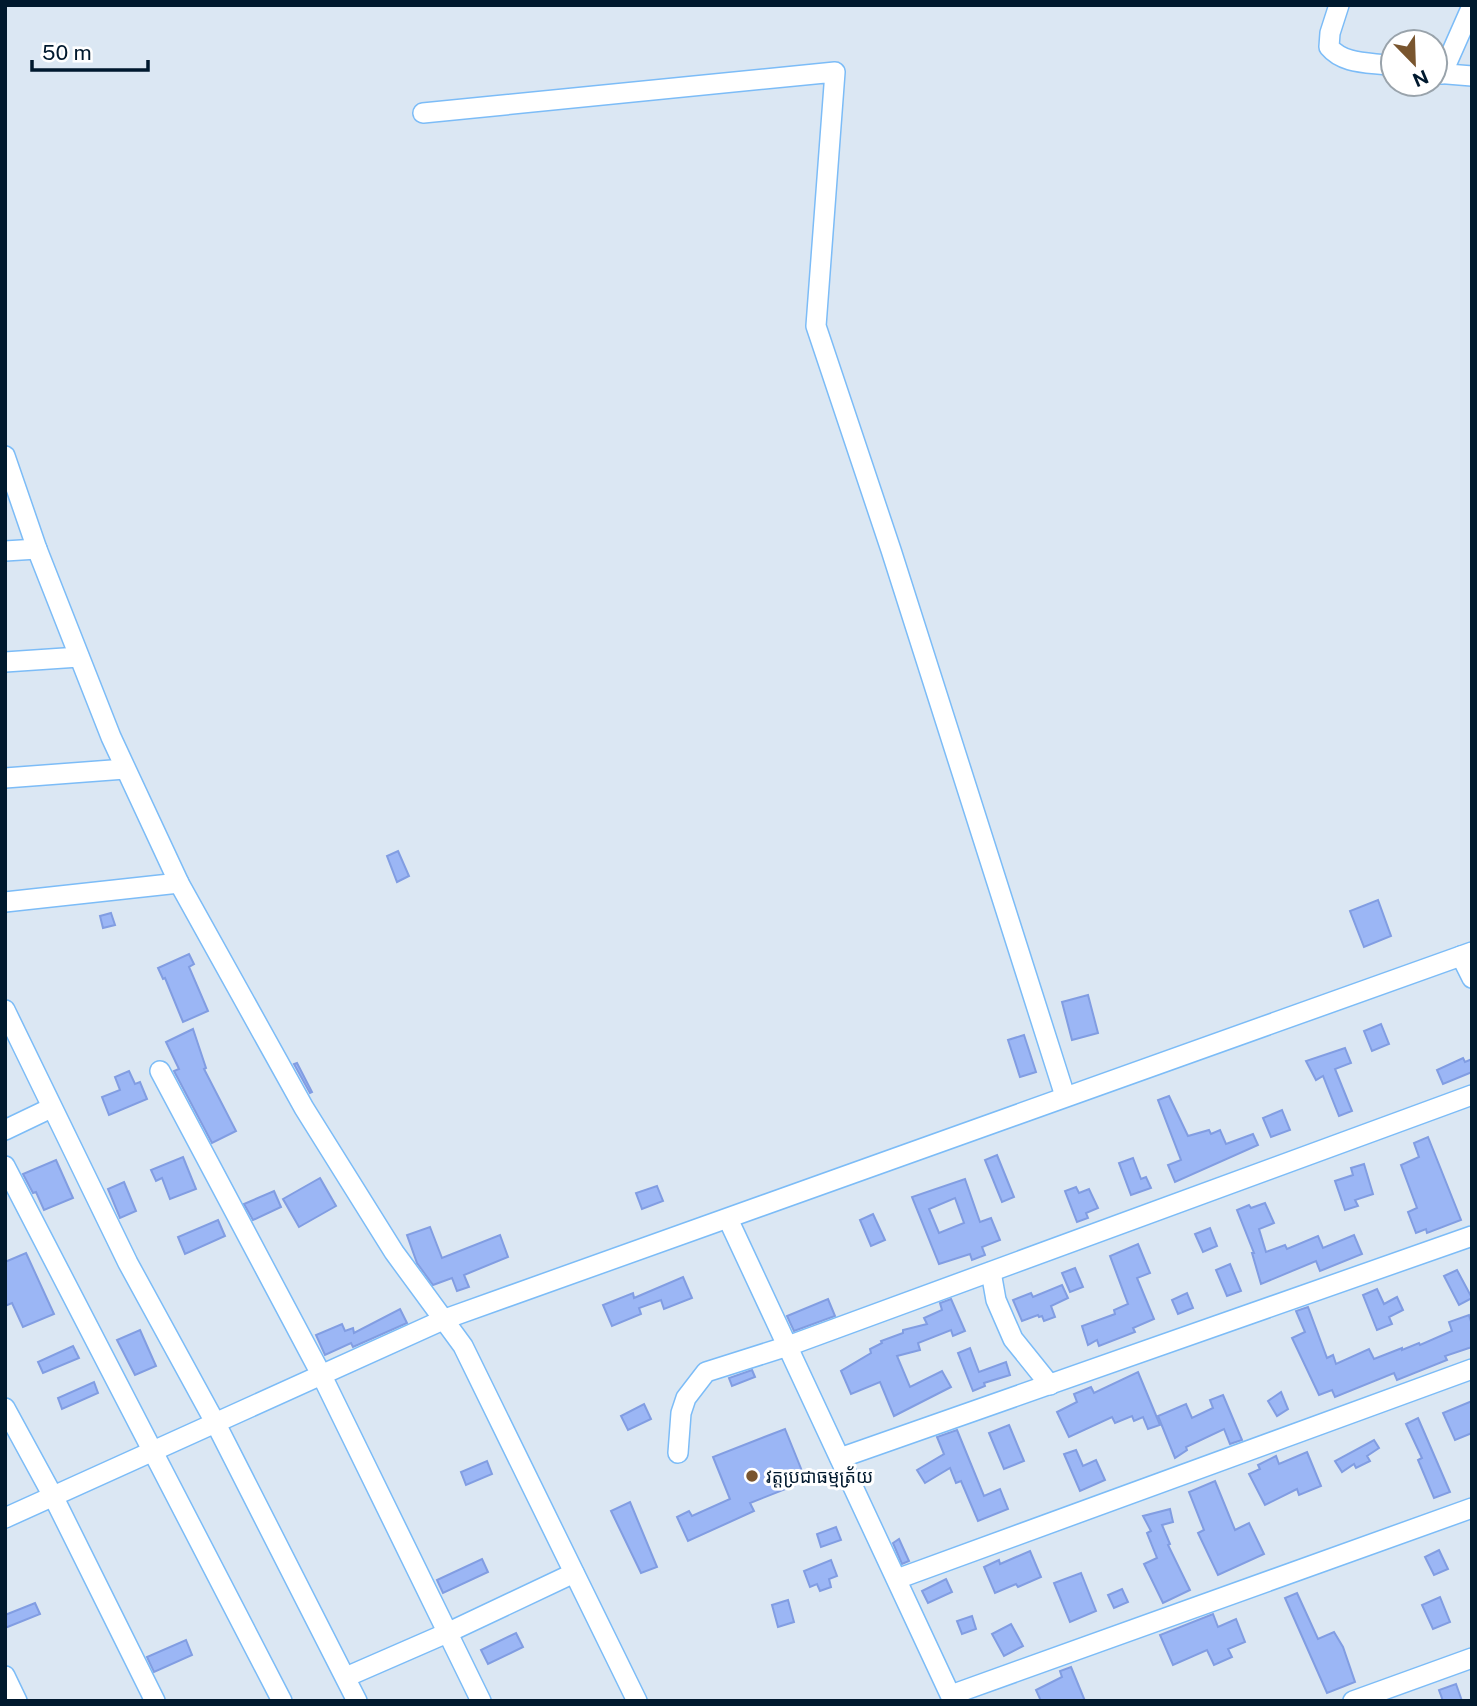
<svg xmlns="http://www.w3.org/2000/svg" width="1477" height="1706" font-family="'Public Sans','Noto Sans Khmer',sans-serif">
  <rect width="100%" height="100%" fill="#dbe7f3"/>
  <g fill="#9bb6f5" stroke="#819de2" stroke-width="2" fill-rule="evenodd">
    <path d="M 398,851 L 409,876 L 397,882 L 387,856 Z"/>
    <path d="M 1378,900 L 1391,936 L 1364,947 L 1350,911 Z"/>
    <path d="M 111,913 L 115,925 L 103,928 L 100,916 Z"/>
    <path d="M 189,954 L 194,964 L 189,967 L 208,1011 L 183,1022 L 165,978 L 163,979 L 158,968 Z"/>
    <path d="M 1088,995 L 1098,1033 L 1072,1040 L 1062,1002 Z"/>
    <path d="M 1381,1024 L 1389,1044 L 1372,1051 L 1364,1031 Z"/>
    <path d="M 193,1029 L 206,1068 L 204,1069 L 236,1131 L 212,1143 L 174,1071 L 179,1069 L 166,1042 Z"/>
    <path d="M 1024,1035 L 1036,1072 L 1020,1077 L 1008,1040 Z"/>
    <path d="M 1345,1048 L 1351,1063 L 1335,1069 L 1352,1111 L 1339,1116 L 1323,1076 L 1316,1080 L 1306,1061 Z"/>
    <path d="M 1463,1058 L 1465,1062 L 1472,1059 L 1472,1072 L 1443,1084 L 1437,1070 Z"/>
    <path d="M 297,1063 L 312,1092 L 310,1093 L 294,1064 Z"/>
    <path d="M 129,1071 L 135,1084 L 140,1082 L 147,1099 L 109,1115 L 102,1097 L 120,1090 L 115,1077 Z"/>
    <path d="M 1169,1096 L 1188,1136 L 1209,1130 L 1211,1134 L 1220,1130 L 1226,1144 L 1253,1134 L 1258,1145 L 1175,1182 L 1168,1165 L 1181,1160 L 1158,1100 Z"/>
    <path d="M 1282,1110 L 1290,1130 L 1271,1137 L 1263,1118 Z"/>
    <path d="M 1428,1137 L 1461,1220 L 1427,1233 L 1426,1229 L 1416,1233 L 1408,1212 L 1417,1208 L 1401,1165 L 1419,1157 L 1414,1143 Z"/>
    <path d="M 997,1155 L 1014,1197 L 1002,1202 L 985,1160 Z"/>
    <path d="M 183,1157 L 196,1189 L 170,1199 L 162,1178 L 156,1181 L 151,1170 Z"/>
    <path d="M 1133,1158 L 1141,1179 L 1146,1177 L 1151,1188 L 1131,1195 L 1119,1163 Z"/>
    <path d="M 56,1160 L 73,1198 L 44,1210 L 36,1192 L 33,1193 L 23,1174 Z"/>
    <path d="M 1364,1164 L 1373,1194 L 1355,1200 L 1358,1206 L 1345,1210 L 1335,1181 L 1353,1175 L 1351,1168 Z"/>
    <path d="M 320,1178 L 336,1206 L 299,1227 L 283,1199 Z"/>
    <path d="M 965,1179 L 980,1222 L 991,1218 L 1000,1240 L 982,1247 L 985,1255 L 972,1260 L 970,1254 L 939,1264 L 912,1197 ZM 955,1198 L 964,1223 L 939,1233 L 929,1209 Z"/>
    <path d="M 124,1182 L 136,1211 L 120,1218 L 108,1189 Z"/>
    <path d="M 657,1186 L 663,1201 L 642,1209 L 636,1193 Z"/>
    <path d="M 1076,1187 L 1079,1193 L 1089,1189 L 1098,1208 L 1086,1213 L 1088,1218 L 1077,1222 L 1065,1191 Z"/>
    <path d="M 274,1191 L 281,1207 L 253,1220 L 244,1204 Z"/>
    <path d="M 1265,1203 L 1274,1223 L 1259,1229 L 1266,1252 L 1285,1245 L 1287,1249 L 1318,1236 L 1323,1248 L 1354,1235 L 1362,1254 L 1320,1271 L 1316,1261 L 1261,1284 L 1252,1253 L 1254,1253 L 1237,1210 L 1249,1205 L 1251,1208 Z"/>
    <path d="M 873,1214 L 885,1240 L 871,1246 L 860,1220 Z"/>
    <path d="M 218,1220 L 225,1236 L 185,1254 L 178,1237 Z"/>
    <path d="M 430,1227 L 442,1258 L 500,1235 L 508,1257 L 464,1275 L 469,1287 L 457,1291 L 452,1278 L 433,1285 L 417,1263 L 407,1235 Z"/>
    <path d="M 1210,1228 L 1217,1246 L 1203,1252 L 1195,1234 Z"/>
    <path d="M 1138,1244 L 1150,1273 L 1137,1278 L 1154,1319 L 1133,1328 L 1135,1332 L 1099,1346 L 1097,1340 L 1088,1345 L 1082,1326 L 1115,1314 L 1114,1310 L 1128,1304 L 1110,1256 Z"/>
    <path d="M 26,1253 L 54,1314 L 23,1327 L 12,1303 L 5,1306 L 5,1262 Z"/>
    <path d="M 1230,1264 L 1241,1291 L 1227,1296 L 1216,1270 Z"/>
    <path d="M 1075,1268 L 1083,1287 L 1070,1292 L 1062,1273 Z"/>
    <path d="M 1457,1270 L 1472,1298 L 1459,1305 L 1444,1276 Z"/>
    <path d="M 683,1277 L 692,1298 L 664,1309 L 661,1300 L 639,1308 L 641,1314 L 612,1326 L 603,1305 L 633,1293 L 634,1298 Z"/>
    <path d="M 1062,1285 L 1068,1298 L 1051,1306 L 1055,1317 L 1044,1321 L 1042,1316 L 1039,1317 L 1038,1315 L 1022,1321 L 1013,1300 L 1031,1293 L 1033,1297 Z"/>
    <path d="M 1377,1289 L 1384,1304 L 1397,1297 L 1403,1310 L 1389,1317 L 1392,1324 L 1377,1330 L 1363,1295 Z"/>
    <path d="M 1187,1293 L 1193,1308 L 1178,1314 L 1172,1300 Z"/>
    <path d="M 828,1299 L 835,1316 L 794,1331 L 787,1316 Z"/>
    <path d="M 951,1299 L 965,1331 L 953,1336 L 951,1330 L 918,1343 L 920,1350 L 897,1356 L 910,1387 L 942,1371 L 951,1387 L 894,1416 L 880,1382 L 851,1394 L 841,1371 L 871,1353 L 870,1349 L 882,1343 L 881,1341 L 903,1333 L 903,1330 L 927,1324 L 924,1318 L 942,1310 L 940,1303 Z"/>
    <path d="M 1308,1307 L 1327,1358 L 1333,1355 L 1336,1364 L 1369,1349 L 1374,1359 L 1402,1348 L 1402,1350 L 1419,1343 L 1420,1345 L 1452,1331 L 1449,1322 L 1469,1315 L 1472,1325 L 1472,1347 L 1445,1356 L 1447,1360 L 1397,1380 L 1394,1373 L 1335,1397 L 1332,1390 L 1319,1395 L 1292,1338 L 1305,1332 L 1296,1311 Z"/>
    <path d="M 400,1309 L 407,1323 L 353,1347 L 351,1343 L 325,1355 L 316,1335 L 342,1324 L 345,1331 L 353,1328 L 354,1333 Z"/>
    <path d="M 140,1330 L 156,1366 L 135,1375 L 117,1340 Z"/>
    <path d="M 73,1346 L 79,1358 L 43,1373 L 38,1362 Z"/>
    <path d="M 970,1348 L 979,1372 L 1006,1362 L 1010,1375 L 984,1383 L 985,1386 L 973,1391 L 958,1353 Z"/>
    <path d="M 752,1370 L 755,1377 L 732,1386 L 729,1378 Z"/>
    <path d="M 1138,1372 L 1160,1425 L 1148,1429 L 1143,1417 L 1134,1421 L 1132,1416 L 1115,1423 L 1112,1417 L 1069,1437 L 1057,1412 L 1077,1402 L 1074,1394 L 1091,1387 L 1094,1393 Z"/>
    <path d="M 94,1382 L 98,1393 L 62,1409 L 58,1398 Z"/>
    <path d="M 1281,1392 L 1288,1409 L 1277,1416 L 1268,1401 Z"/>
    <path d="M 1223,1395 L 1242,1440 L 1230,1444 L 1224,1429 L 1186,1447 L 1187,1450 L 1175,1458 L 1158,1416 L 1186,1404 L 1192,1418 L 1213,1408 L 1210,1400 Z"/>
    <path d="M 1472,1401 L 1472,1433 L 1455,1440 L 1443,1413 Z"/>
    <path d="M 644,1404 L 651,1419 L 628,1430 L 621,1416 Z"/>
    <path d="M 1418,1418 L 1450,1492 L 1434,1498 L 1418,1460 L 1422,1458 L 1406,1424 Z"/>
    <path d="M 1009,1425 L 1024,1461 L 1004,1469 L 989,1433 Z"/>
    <path d="M 785,1429 L 806,1481 L 750,1503 L 754,1511 L 688,1541 L 677,1517 L 689,1511 L 692,1516 L 730,1499 L 713,1457 Z"/>
    <path d="M 957,1430 L 984,1496 L 1000,1489 L 1008,1509 L 978,1521 L 961,1481 L 956,1483 L 950,1468 L 925,1483 L 917,1470 L 944,1454 L 937,1437 Z"/>
    <path d="M 1374,1440 L 1379,1448 L 1367,1456 L 1370,1461 L 1356,1468 L 1354,1464 L 1342,1472 L 1335,1461 Z"/>
    <path d="M 1076,1450 L 1083,1466 L 1096,1460 L 1105,1480 L 1080,1491 L 1064,1454 Z"/>
    <path d="M 1307,1452 L 1321,1486 L 1299,1495 L 1297,1489 L 1265,1505 L 1249,1474 L 1260,1469 L 1258,1465 L 1276,1456 L 1279,1464 Z"/>
    <path d="M 487,1461 L 492,1474 L 466,1485 L 461,1472 Z"/>
    <path d="M 1215,1481 L 1235,1530 L 1249,1523 L 1264,1554 L 1218,1575 L 1198,1533 L 1204,1530 L 1189,1492 Z"/>
    <path d="M 630,1502 L 657,1567 L 641,1573 L 611,1511 Z"/>
    <path d="M 1170,1509 L 1173,1522 L 1162,1525 L 1170,1544 L 1168,1545 L 1190,1590 L 1163,1603 L 1144,1564 L 1157,1558 L 1147,1533 L 1151,1531 L 1143,1516 Z"/>
    <path d="M 836,1527 L 841,1540 L 821,1547 L 817,1534 Z"/>
    <path d="M 899,1539 L 909,1561 L 902,1564 L 893,1543 Z"/>
    <path d="M 1439,1550 L 1448,1569 L 1434,1575 L 1425,1557 Z"/>
    <path d="M 1030,1551 L 1041,1577 L 1018,1587 L 1016,1584 L 995,1593 L 984,1567 L 999,1560 L 1000,1564 Z"/>
    <path d="M 482,1559 L 488,1572 L 443,1593 L 437,1580 Z"/>
    <path d="M 831,1560 L 837,1576 L 829,1579 L 831,1587 L 820,1591 L 817,1584 L 810,1587 L 804,1571 Z"/>
    <path d="M 1081,1573 L 1096,1611 L 1070,1622 L 1054,1583 Z"/>
    <path d="M 946,1579 L 952,1592 L 928,1603 L 922,1591 Z"/>
    <path d="M 1122,1589 L 1128,1602 L 1114,1608 L 1108,1595 Z"/>
    <path d="M 1297,1593 L 1318,1639 L 1334,1632 L 1343,1647 L 1355,1682 L 1327,1693 L 1285,1598 Z"/>
    <path d="M 1440,1597 L 1450,1622 L 1433,1629 L 1422,1605 Z"/>
    <path d="M 788,1600 L 794,1622 L 778,1627 L 772,1605 Z"/>
    <path d="M 35,1603 L 40,1614 L 5,1628 L 5,1615 Z"/>
    <path d="M 1213,1614 L 1218,1627 L 1236,1619 L 1245,1642 L 1228,1649 L 1232,1657 L 1214,1665 L 1207,1650 L 1173,1665 L 1160,1635 Z"/>
    <path d="M 972,1616 L 976,1629 L 962,1634 L 957,1621 Z"/>
    <path d="M 1011,1624 L 1023,1646 L 1004,1656 L 992,1634 Z"/>
    <path d="M 516,1633 L 523,1647 L 488,1664 L 481,1650 Z"/>
    <path d="M 186,1640 L 192,1655 L 154,1672 L 147,1657 Z"/>
    <path d="M 1071,1667 L 1085,1701 L 1041,1701 L 1036,1690 L 1062,1677 L 1060,1671 Z"/>
    <path d="M 1456,1684 L 1462,1701 L 1443,1701 L 1439,1690 Z"/>
  </g>
  <g fill="none" stroke-linecap="round" stroke-linejoin="round">
    <g stroke="#7cbcf7" stroke-width="22">
      <g id="minor">
        <path d="M 1339,5 L 1330,33 L 1329,47 C 1344,65 1370,62 1393,66"/>
        <path d="M 1435,73 L 1472,76"/>
        <path d="M 1442,74 L 1472,6"/>
        <path d="M 423,113 L 835,72 L 816,326 L 891,550 L 1065,1096"/>
        <path d="M 5,456 L 37,549 L 111,737 L 179,883 L 304,1108 L 394,1252 L 463,1346 L 637,1701"/>
        <path d="M 5,551 L 37,549"/>
        <path d="M 5,662 L 79,657"/>
        <path d="M 5,778 L 125,769"/>
        <path d="M 5,902 L 179,883"/>
        <path d="M 1461,956 L 1472,978"/>
        <path d="M 5,1010 L 128,1263 L 216,1424 L 357,1701"/>
        <path d="M 160,1071 L 322,1376 L 481,1701"/>
        <path d="M 5,1130 L 51,1108"/>
        <path d="M 5,1166 L 282,1701"/>
        <path d="M 728,1219 L 953,1701"/>
        <path d="M 991,1272 L 996,1300 L 1013,1339 L 1050,1385"/>
        <path d="M 5,1408 L 54,1498 L 155,1701"/>
        <path d="M 678,1453 L 681,1413 L 686,1398 L 706,1372 L 788,1346 L 1472,1095"/>
        <path d="M 840,1458 L 1472,1236"/>
        <path d="M 5,1518 L 445,1319 L 1472,952"/>
        <path d="M 897,1579 L 1472,1369"/>
        <path d="M 5,1676 L 17,1701"/>
        <path d="M 346,1677 L 447,1633 L 574,1573"/>
        <path d="M 951,1695 L 1472,1508"/>
        <path d="M 1353,1701 L 1472,1658"/>
      </g>
    </g>
    <use href="#minor" stroke="#fff" stroke-width="19"/>
  </g>
  <circle fill="#79552e" stroke="#fff" stroke-width="2.5" cx="752" cy="1476" r="7"/>
  <g text-anchor="middle" dominant-baseline="central" stroke-width="6" stroke-linejoin="round" paint-order="stroke">
    <g font-size="18" fill="#00192e" stroke="#fff" text-anchor="start">
      <text x="766" y="1476">វត្តប្រជាធម្មត្រ័យ</text>
    </g>
  </g>
  <rect width="1477" height="1706" fill="none" stroke="#00192e" stroke-width="14"/>
  <g transform="translate(1414 63) rotate(157)"><circle r="33" fill="#ffffff" stroke="#99a3ab" stroke-width="2"/>
  <path d="M0-5L12 26L0 18L-12 26Z" fill="#79552e"/>
  <text y="-10" font-size="19" font-weight="bold" text-anchor="middle" fill="#00192e">N</text>
  </g>
  <path d="M32 60v10h116v-10" fill="none" stroke="#00192e" stroke-width="3.5"/>
  <text x="42" y="60" font-size="21" fill="#00192e" stroke="#ffffff" stroke-width="5" paint-order="stroke">50 m</text>
</svg>
